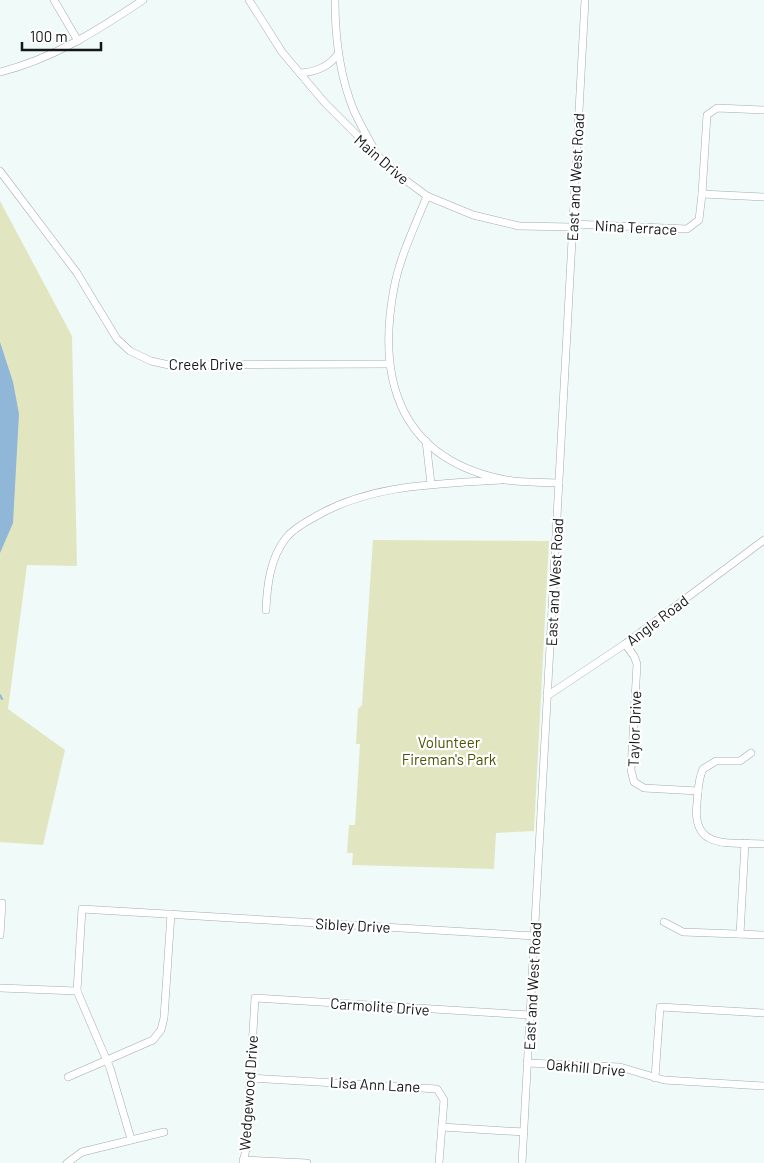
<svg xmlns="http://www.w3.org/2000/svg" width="764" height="1163" font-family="Barlow,sans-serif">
  <rect width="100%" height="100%" fill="#f0faf8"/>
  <g fill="#e1e6c1">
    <path d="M 0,201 L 72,336 L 77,566 L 27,565 L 8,709 L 65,750 L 43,845 L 0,842 Z"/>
    <path d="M 373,540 L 549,541 L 534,831 L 496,833 L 494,869 L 352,865 L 353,853 L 347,853 L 349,825 L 355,825 L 360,744 L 356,744 L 358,709 L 362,705 Z"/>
  </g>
  <path fill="#90b6d8" d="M 0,342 L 13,382 L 19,414 L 13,523 L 0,553 Z"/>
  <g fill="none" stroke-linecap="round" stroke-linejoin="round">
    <path stroke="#90b6d8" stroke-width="2" d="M 0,695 L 2,699"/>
    <g stroke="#a3acaa" stroke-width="8">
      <g id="minor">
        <path d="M 54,0 L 78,41"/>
        <path d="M 249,0 L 282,52 L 325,103 L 393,171 L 427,196 L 473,215 L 519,226 L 572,227"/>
        <path d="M 335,0 C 335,37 340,77 354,111 C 360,124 367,136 374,149"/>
        <path d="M 0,72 C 53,59 98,30 143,0"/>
        <path d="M 300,73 C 316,72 329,67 338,54"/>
        <path d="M 764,110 L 717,108 L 707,115 L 702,194 L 764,197"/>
        <path d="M 0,171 L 77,273 L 117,339 L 130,351 L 151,361 L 169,365 L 388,364"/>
        <path d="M 427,196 C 415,226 400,256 394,288 C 376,383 402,460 506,480 C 523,483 542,482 559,483"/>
        <path d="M 573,224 L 687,229 L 699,220 L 702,194"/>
        <path d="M 426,441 L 431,484"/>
        <path d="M 266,610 C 267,586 270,558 286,538 C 293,529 304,523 313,518 C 369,484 437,484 501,480"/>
        <path d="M 625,644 L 634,656 L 637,664 L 631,770 L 634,782 L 644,788 L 698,791"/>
        <path d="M 547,696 L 625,644 L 764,540"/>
        <path d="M 751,753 L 740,761 L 716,761 L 703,769 C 698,779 698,792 697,803 C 691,851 730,842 764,844"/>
        <path d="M 0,903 L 2,903 L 0,935"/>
        <path d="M 664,922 L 683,932 L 764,935"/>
        <path d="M 740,934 L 745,843"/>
        <path d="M 0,988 L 77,991"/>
        <path d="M 527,1063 L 620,1067 L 664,1080 L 764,1086"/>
        <path d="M 68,1077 L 153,1040 L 161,1030 L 164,1018 L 171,914"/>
        <path d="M 250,1078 L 437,1089 L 444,1100 L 439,1163"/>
        <path d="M 655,1078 L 660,1007 L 764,1013"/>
        <path d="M 442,1127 L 524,1132"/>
        <path d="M 131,1139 L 110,1068 L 77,991 L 82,909 L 535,936"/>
        <path d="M 243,1160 L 307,1163"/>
        <path d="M 67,1163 L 82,1152 L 164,1132"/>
        <path d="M 243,1163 L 246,1149 L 255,998 L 530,1015"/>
        <path d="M 522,1163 L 585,0"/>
      </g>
    </g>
    <use href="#minor" stroke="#fff" stroke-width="7"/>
  </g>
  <g text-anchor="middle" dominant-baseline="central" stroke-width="4.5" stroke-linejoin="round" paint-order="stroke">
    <g font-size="15" fill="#131716" stroke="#fff">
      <text transform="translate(382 159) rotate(41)">Main Drive</text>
      <text transform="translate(575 177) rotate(-87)">East and West Road</text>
      <text transform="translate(636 227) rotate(3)">Nina Terrace</text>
      <text x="206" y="364">Creek Drive</text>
      <text transform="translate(554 582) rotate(-87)">East and West Road</text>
      <text transform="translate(657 620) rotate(-37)">Angle Road</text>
      <text transform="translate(634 729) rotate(-88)">Taylor Drive</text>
      <text transform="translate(353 925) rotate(3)">Sibley Drive</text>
      <text transform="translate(532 986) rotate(-87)">East and West Road</text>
      <text transform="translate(380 1006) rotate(4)">Carmolite Drive</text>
      <text transform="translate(586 1067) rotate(5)">Oakhill Drive</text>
      <text transform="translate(375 1084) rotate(3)">Lisa Ann Lane</text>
      <text transform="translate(248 1093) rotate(-86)">Wedgewood Drive</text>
    </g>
    <g font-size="15" fill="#4d5201" stroke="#fff">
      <text x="449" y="742">Volunteer<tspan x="449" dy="17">Fireman's Park</tspan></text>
    </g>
  </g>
  <path d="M22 42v8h79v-8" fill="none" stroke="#131716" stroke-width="2.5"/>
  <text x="30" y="42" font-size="15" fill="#131716" stroke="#ffffff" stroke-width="4" paint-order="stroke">100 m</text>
</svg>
